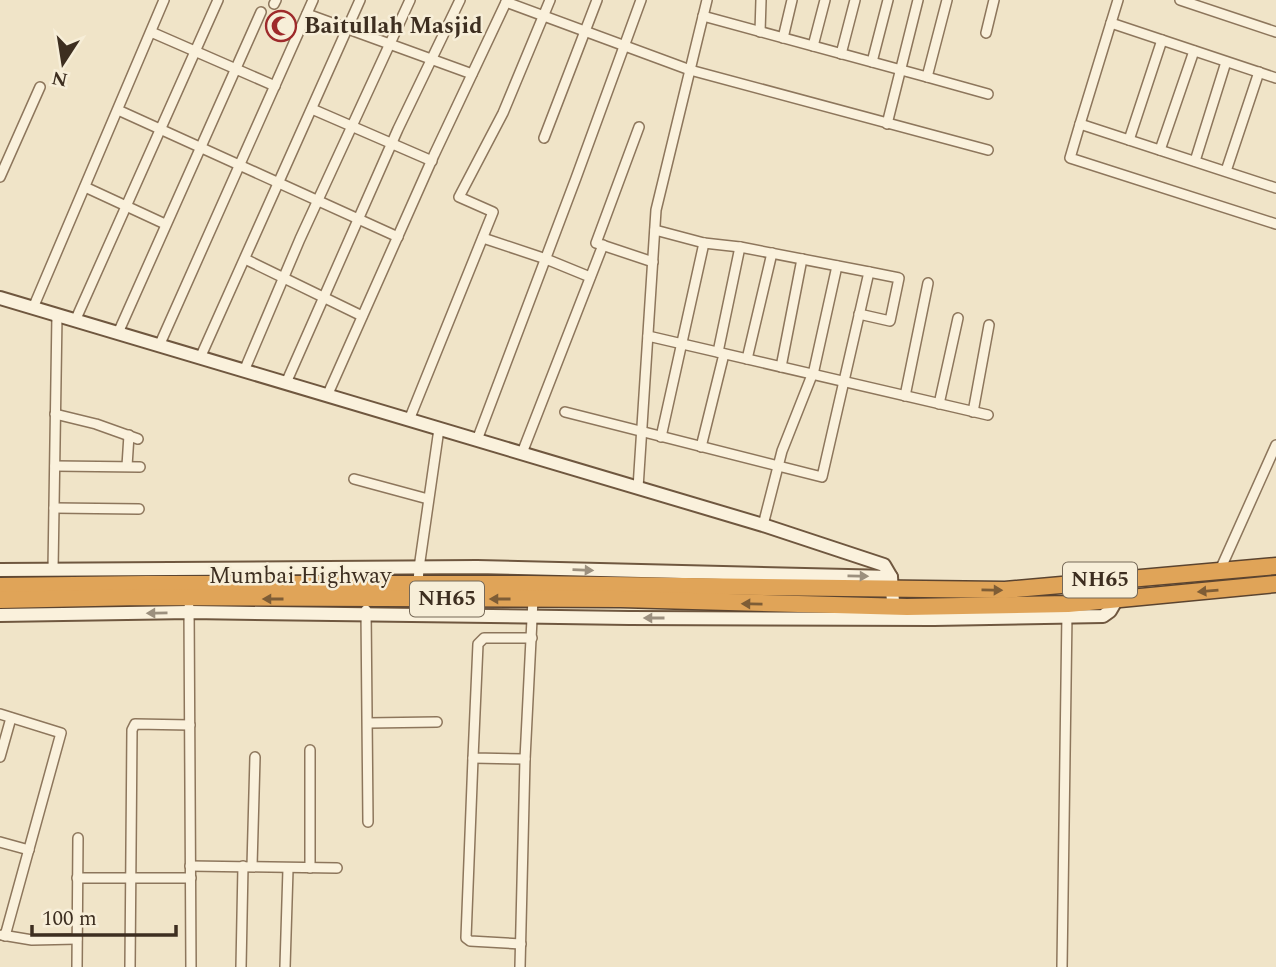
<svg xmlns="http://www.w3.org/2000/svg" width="1276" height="967" font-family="Spectral,serif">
  <rect width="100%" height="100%" fill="#f0e4c8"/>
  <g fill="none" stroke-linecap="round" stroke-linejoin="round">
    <g stroke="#8d765c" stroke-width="12">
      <g id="street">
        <path d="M 1180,0 L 1276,32"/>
        <path d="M 506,2 L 690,70 L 988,150"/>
        <path d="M 274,4 L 276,0"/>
        <path d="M 307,14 L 472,74"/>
        <path d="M 703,16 L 927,77 L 947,0"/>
        <path d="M 1111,23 L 1276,78"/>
        <path d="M 151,32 L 275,86"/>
        <path d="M 760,32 L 761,0"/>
        <path d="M 986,33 L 994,0"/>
        <path d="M 783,38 L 792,0"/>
        <path d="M 813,46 L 825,0"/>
        <path d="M 841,54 L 855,0"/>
        <path d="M 872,62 L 888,0"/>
        <path d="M 927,77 L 988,94"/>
        <path d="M 312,109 L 432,161"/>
        <path d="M 118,110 L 398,237"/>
        <path d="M 887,124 L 918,0"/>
        <path d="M 1080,124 L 1118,0"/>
        <path d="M 639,127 L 596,243 L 653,262"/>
        <path d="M 544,138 L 597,0"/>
        <path d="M 1129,140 L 1162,40"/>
        <path d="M 1160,150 L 1194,51"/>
        <path d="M 1195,161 L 1226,62"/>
        <path d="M 1226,171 L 1259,72"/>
        <path d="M 0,177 L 40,87"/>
        <path d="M 85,187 L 165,224"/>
        <path d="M 1276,188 L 1080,124 L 1070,158 L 1276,224"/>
        <path d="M 483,238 L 546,259 L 590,277"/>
        <path d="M 245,259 L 362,316"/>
        <path d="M 33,308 L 164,0"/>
        <path d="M 859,314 L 890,321 L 899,278 L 869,272"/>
        <path d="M 75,321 L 218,0"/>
        <path d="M 118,333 L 261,12"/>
        <path d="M 648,336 L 988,415"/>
        <path d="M 159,346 L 313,0"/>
        <path d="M 718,352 L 740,247"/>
        <path d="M 200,358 L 360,0"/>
        <path d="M 747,359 L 772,253"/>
        <path d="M 781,367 L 802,259"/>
        <path d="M 244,371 L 300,239 L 410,0"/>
        <path d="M 286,383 L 398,129 L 460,0"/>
        <path d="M 327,396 L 434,155 L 507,0"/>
        <path d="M 905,396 L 928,283"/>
        <path d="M 939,404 L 958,318"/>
        <path d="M 565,412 L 822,477 L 869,272 L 740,247 L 704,243 L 655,230"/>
        <path d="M 973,412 L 989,325"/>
        <path d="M 55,414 L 96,424 L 138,439"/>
        <path d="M 409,420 L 493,212 L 459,197 L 503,113 L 550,0"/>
        <path d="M 661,437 L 704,243"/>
        <path d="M 477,440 L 576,178 L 641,0"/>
        <path d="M 701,447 L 724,354"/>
        <path d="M 522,453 L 603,245"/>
        <path d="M 55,466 L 140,467"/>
        <path d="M 127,466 L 129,435"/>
        <path d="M 354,479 L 428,499"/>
        <path d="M 638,488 L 656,210 L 707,0"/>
        <path d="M 54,508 L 139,509"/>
        <path d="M 763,525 L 782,451 L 814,370 L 837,266"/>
        <path d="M 53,570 L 57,315"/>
        <path d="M 1220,570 L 1276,445"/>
        <path d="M 418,584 L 419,568 L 439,429"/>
        <path d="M 189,607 L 191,967"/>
        <path d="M 366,610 L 368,822"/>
        <path d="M 0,714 L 61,733 L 5,936"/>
        <path d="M 368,723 L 437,722"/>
        <path d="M 0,757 L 11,718"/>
        <path d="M 473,758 L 466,938 L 470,941 L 521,944"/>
        <path d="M 525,759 L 473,758 L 478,644 L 484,638 L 532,638"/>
        <path d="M 0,842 L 29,850"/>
        <path d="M 190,866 L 337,868"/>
        <path d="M 252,866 L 255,757"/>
        <path d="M 310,868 L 310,750"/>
        <path d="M 77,878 L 191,878"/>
        <path d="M 2,935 L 32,940 L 77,939"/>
        <path d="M 77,967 L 78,838"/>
        <path d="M 130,967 L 132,730 L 135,724 L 190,725"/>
        <path d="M 241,967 L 243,866"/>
        <path d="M 285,967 L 288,869"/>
        <path d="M 520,967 L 525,759 L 533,599"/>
        <path d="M 1062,967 L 1067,613"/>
      </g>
    </g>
    <g stroke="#6f573f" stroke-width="16">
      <g id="secondary">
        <path d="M 0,298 L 763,525 L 884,565 L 891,577 L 894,614"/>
        <path d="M 0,570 L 477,567 L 891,577"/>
        <path d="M 0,615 L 190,612 L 629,618 L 934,619 L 1103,616 L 1110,611 L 1117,599"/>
      </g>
    </g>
    <g stroke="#5b4430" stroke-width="19">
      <g id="highway">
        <path d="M 0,586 L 147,584 L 529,584 L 1005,590 L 1276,566"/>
        <path d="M 0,600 L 141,597 L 621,599 L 907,607 L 1068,604 L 1276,584"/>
      </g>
    </g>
    <use href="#street" stroke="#faf1dc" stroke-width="9"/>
    <use href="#secondary" stroke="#faf1dc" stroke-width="12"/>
    <use href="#highway" stroke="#e0a458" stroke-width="16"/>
  </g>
  <defs><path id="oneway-solid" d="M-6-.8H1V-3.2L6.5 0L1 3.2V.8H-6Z" transform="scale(1.75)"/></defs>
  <g fill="#9c907e">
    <use href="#oneway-solid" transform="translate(583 570) rotate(2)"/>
    <use href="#oneway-solid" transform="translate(858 576) rotate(1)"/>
    <use href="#oneway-solid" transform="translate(157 613) rotate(179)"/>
    <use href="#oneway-solid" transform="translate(654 618) rotate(180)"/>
  </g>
  <g fill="#7e5d36">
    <use href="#oneway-solid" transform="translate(992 590) rotate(1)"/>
    <use href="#oneway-solid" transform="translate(1208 591) rotate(175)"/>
    <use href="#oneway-solid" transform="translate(273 599) rotate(-180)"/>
    <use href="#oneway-solid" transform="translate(500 599) rotate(-180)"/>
    <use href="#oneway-solid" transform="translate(752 604) rotate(-179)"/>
  </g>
  <defs>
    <g id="mosque-ring" transform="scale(1.575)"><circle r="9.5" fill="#f7eed8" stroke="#9e2a2b" stroke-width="1.5"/><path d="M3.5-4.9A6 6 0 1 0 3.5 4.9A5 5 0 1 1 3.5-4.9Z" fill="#9e2a2b"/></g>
  </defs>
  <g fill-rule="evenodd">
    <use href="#mosque-ring" x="281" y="26"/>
  </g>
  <g text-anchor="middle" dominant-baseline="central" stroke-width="5" stroke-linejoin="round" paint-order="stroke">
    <g fill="#f7eed8" stroke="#756857" stroke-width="2">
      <rect x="1063" y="562.5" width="74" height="35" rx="5"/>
      <rect x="410" y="581.5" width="74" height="35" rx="5"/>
    </g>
    <g font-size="21" font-weight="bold" fill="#3d2e20">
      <text x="1100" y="580">NH65</text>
      <text x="447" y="599">NH65</text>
    </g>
    <g font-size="23" font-weight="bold" fill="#3d2e20" stroke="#f7eed8" text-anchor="start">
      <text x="304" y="26">Baitullah Masjid</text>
    </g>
    <g font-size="23" fill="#3d2e20" stroke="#f7eed8">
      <text x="300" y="576">Mumbai Highway</text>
    </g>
  </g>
  <g transform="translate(63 63) rotate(192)" stroke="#f7eed8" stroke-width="5" paint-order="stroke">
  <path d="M0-5L12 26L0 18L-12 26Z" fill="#3d2e20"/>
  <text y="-10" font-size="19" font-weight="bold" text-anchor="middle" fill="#3d2e20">N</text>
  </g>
  <path d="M32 925v10h144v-10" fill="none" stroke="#3d2e20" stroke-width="3.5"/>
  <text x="42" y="925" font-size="21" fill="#3d2e20" stroke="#f7eed8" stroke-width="5" paint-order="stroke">100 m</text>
</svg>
